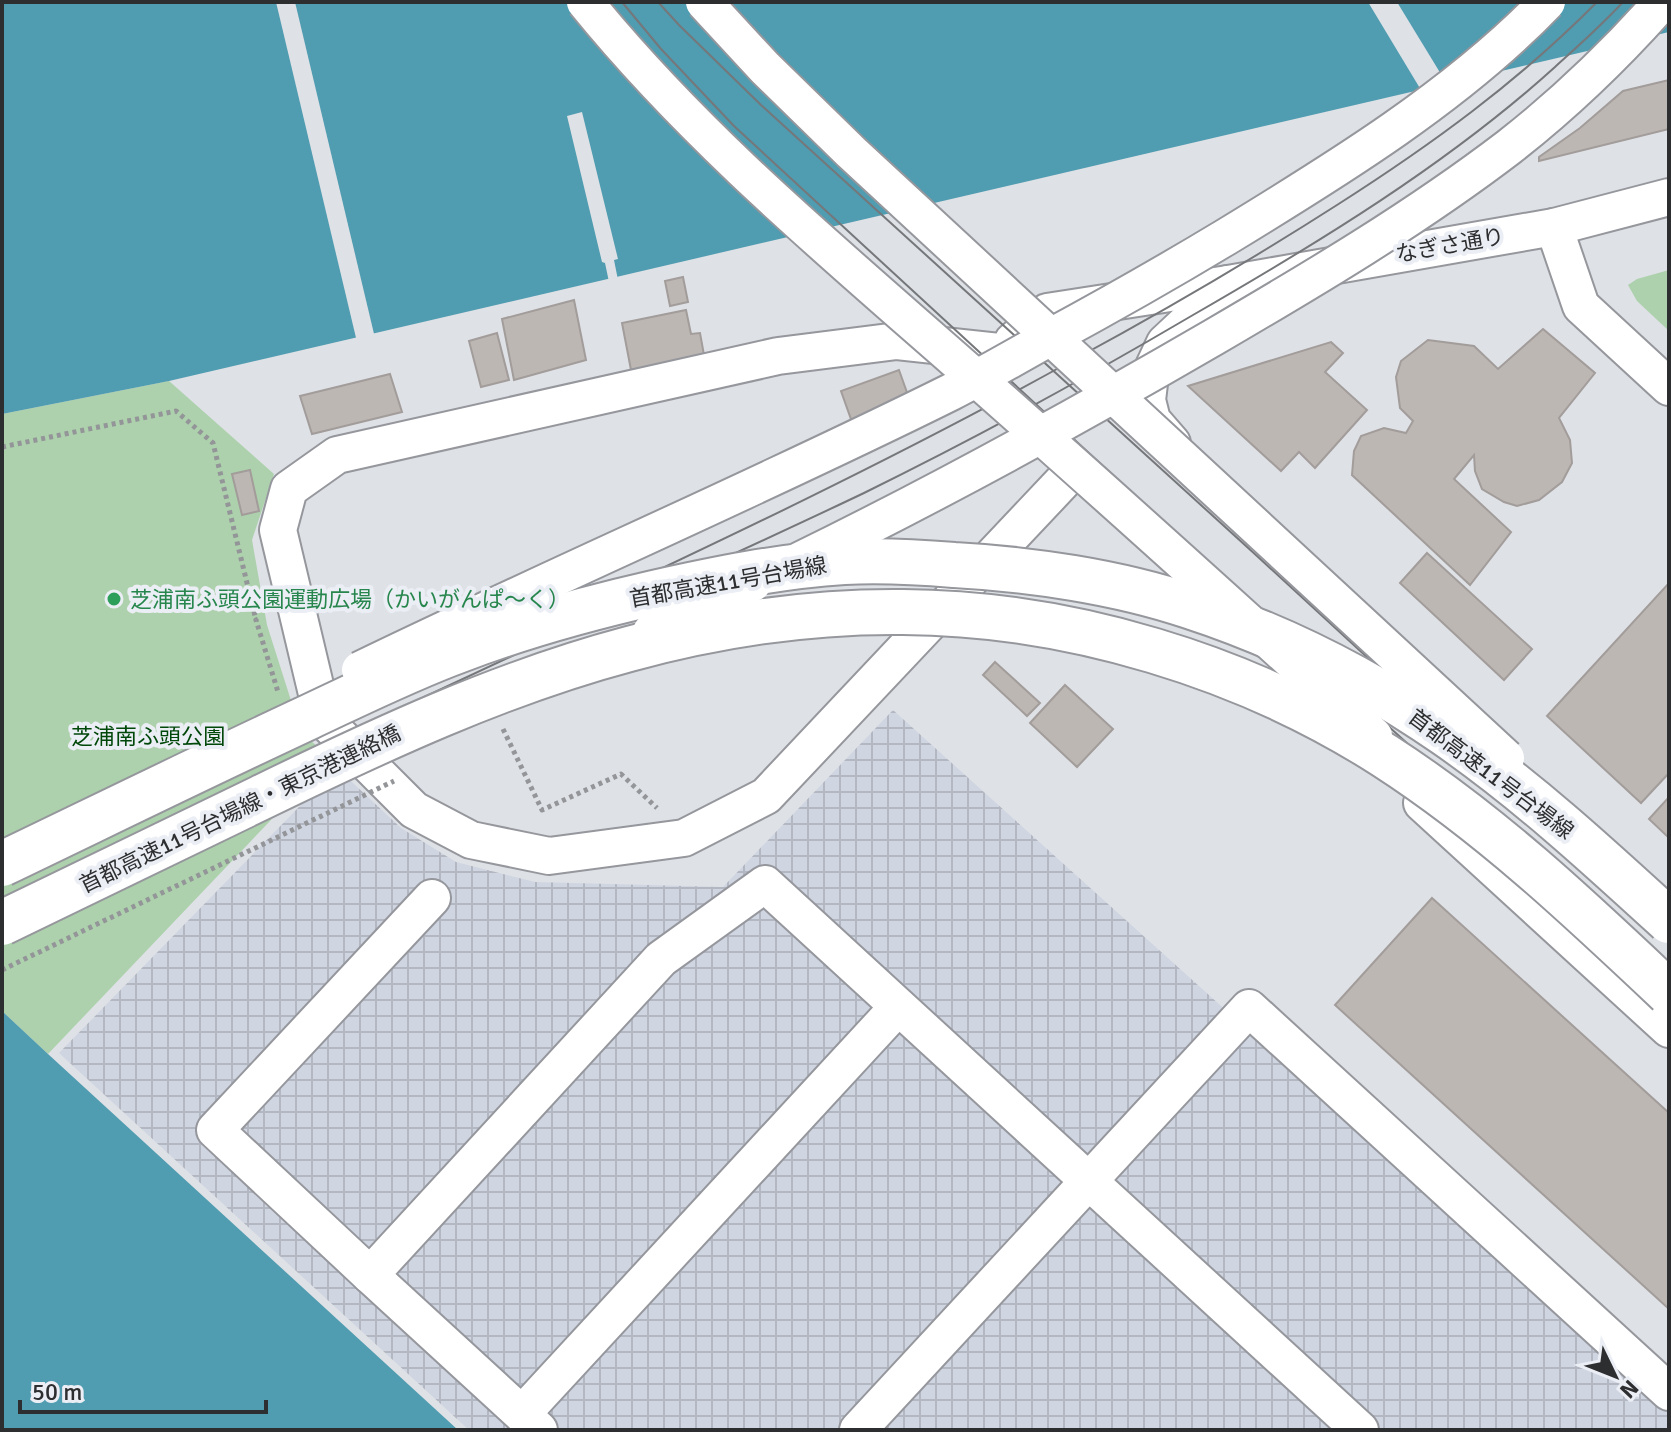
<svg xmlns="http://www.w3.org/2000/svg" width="1671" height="1432" font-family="Signika,'Noto Sans JP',sans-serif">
  <defs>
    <pattern id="industrial-grid" width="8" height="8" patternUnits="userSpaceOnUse" patternTransform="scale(2)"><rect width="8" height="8" fill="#cfd5e1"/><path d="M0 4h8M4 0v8" fill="none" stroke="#b2b7c1"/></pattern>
  </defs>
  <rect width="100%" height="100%" fill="#dee1e6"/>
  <path fill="url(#industrial-grid)" d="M 893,710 L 1669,1410 L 1669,1430 L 469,1430 L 59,1053 L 337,768 L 401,828 L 456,862 L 535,882 L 723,887 Z"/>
  <g fill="#add1ac">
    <path d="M 1669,270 L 1669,331 L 1637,301 L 1628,285 L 1637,279 Z"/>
    <path d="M 169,381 L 274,474 L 252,540 L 267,625 L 301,732 L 330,758 L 48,1054 L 2,1011 L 2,414 Z"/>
  </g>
  <g fill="#509cb0">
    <path d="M 2,2 L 1669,2 L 1669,32 L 169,381 L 2,414 Z"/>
    <path d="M 2,1011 L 48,1054 L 458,1430 L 2,1430 Z"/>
  </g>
  <g fill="#dee1e6">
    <path d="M 276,2 L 295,2 L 375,338 L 357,342 Z"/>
    <path d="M 1368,2 L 1397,2 L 1447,84 L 1421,90 Z"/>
    <path d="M 582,112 L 618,259 L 614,260 L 618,280 L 609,282 L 605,263 L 602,262 L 567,116 Z"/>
  </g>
  <g fill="#bdb7b4" stroke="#a29c9a" stroke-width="2">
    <path d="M 1669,80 L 1669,129 L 1539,161 L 1539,157 L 1580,128 L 1623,91 Z"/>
    <path d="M 683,277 L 688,302 L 670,306 L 665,281 Z"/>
    <path d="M 574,300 L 586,360 L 514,380 L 502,319 Z"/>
    <path d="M 686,310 L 691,334 L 700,333 L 704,355 L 631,370 L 622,323 Z"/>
    <path d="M 1543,329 L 1595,373 L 1559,418 L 1570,440 L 1572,463 L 1562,482 L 1539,500 L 1517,506 L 1504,502 L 1482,489 L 1475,471 L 1474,455 L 1454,479 L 1511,532 L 1470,585 L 1352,475 L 1354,451 L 1361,436 L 1384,428 L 1406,433 L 1413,421 L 1400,408 L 1396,377 L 1401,361 L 1428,340 L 1474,346 L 1498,369 Z"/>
    <path d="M 497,333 L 509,380 L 481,387 L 469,341 Z"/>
    <path d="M 1331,342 L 1343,353 L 1325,372 L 1367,410 L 1315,468 L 1299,452 L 1281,471 L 1188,386 Z"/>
    <path d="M 899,370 L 910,401 L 852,422 L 841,391 Z"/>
    <path d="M 390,374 L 402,412 L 312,434 L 300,396 Z"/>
    <path d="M 250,470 L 259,511 L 242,515 L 232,474 Z"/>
    <path d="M 1427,553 L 1532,649 L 1504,680 L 1400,583 Z"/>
    <path d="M 1669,583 L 1669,773 L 1641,803 L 1547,716 Z"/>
    <path d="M 995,662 L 1040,703 L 1027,716 L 983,675 Z"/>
    <path d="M 1065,685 L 1113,729 L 1077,767 L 1030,723 Z"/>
    <path d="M 1669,797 L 1669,838 L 1649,819 Z"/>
    <path d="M 1432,898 L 1669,1113 L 1669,1309 L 1335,1005 Z"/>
  </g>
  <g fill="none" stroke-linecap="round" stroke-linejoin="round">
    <g stroke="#95979d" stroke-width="40">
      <g id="minor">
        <path d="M 1554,227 L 1581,306 L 1669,387"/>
        <path d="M 1013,341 L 1047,312 L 1228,284 L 1554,227 L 1669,197"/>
        <path d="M 999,352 L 897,341 L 778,356 L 337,455 L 289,489 L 278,530 L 323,719 L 414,810 L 471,840 L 549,856 L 684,838 L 766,796 L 1067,477"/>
        <path d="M 1172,443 L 1152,420 L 1147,400 L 1150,375 L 1165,343 L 1228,284"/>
        <path d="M 1422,803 L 1669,1029"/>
        <path d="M 370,1275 L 215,1130 L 432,898"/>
        <path d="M 522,1414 L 898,1007"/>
        <path d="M 539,1430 L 370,1275 L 661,959 L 765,884 L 1360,1430"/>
        <path d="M 858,1430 L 1249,1008 L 1669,1392"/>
      </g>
    </g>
    <g stroke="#939598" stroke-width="5" stroke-dasharray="4 4" stroke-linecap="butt">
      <path d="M 2,447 L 176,411 L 213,443 L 256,620"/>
      <path d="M 258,619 L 256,620 L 278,692"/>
      <path d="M 503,729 L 542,810 L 621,774 L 657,808"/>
    </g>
    <use href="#minor" stroke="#fff" stroke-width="36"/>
    <g stroke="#75777a" stroke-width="2">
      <path d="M 622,2 L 661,49 L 734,126 L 1231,584 L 1669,980"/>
      <path d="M 658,2 L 679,25 L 761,105 L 1257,556 L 1669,935"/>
      <path d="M 2,885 C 154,812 305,737 457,665 C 665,567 874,471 1075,359 C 1164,311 1251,260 1337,205 C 1431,145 1518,82 1597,2"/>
      <path d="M 2,902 C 156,827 310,750 465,678 C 598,615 732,556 864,493 C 976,438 1086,378 1193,315 C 1318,243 1448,164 1555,67 C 1578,46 1602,25 1623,2"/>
    </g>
    <g stroke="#95979d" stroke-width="40" stroke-linecap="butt">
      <g id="minor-bridge">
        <path d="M 585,2 C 697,140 835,254 969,372 C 1105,492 1240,614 1374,736"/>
        <path d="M 704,2 L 765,68 L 851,152 L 1506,758"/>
        <path d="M 799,561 C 940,492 1078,416 1214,337 C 1315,278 1416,218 1509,147 C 1564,104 1616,54 1662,2"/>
        <path d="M 651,632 L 753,583"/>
        <path d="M 360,670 C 556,575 756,489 951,392 C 984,375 1015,357 1047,339 C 1108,306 1168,272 1226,237 C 1336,170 1458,95 1547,2"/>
      </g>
    </g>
    <g stroke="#95979d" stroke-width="48" stroke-linecap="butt">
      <g id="highway-bridge">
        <path d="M 2,864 C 104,815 206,765 309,717 C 358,694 408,669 460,650 C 523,626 588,608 654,593 C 716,579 780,566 844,562 C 881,560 918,562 954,565 C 1030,569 1118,582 1189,606 C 1278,635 1366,679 1444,733 C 1524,788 1597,855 1669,921"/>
        <path d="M 2,923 C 88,881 174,840 260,798 C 379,740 501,683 629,649 C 717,625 812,611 903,612 C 1069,613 1245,666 1385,756 C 1489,823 1579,908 1669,993"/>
      </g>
    </g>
    <path stroke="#939598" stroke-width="5" stroke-dasharray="4 4" stroke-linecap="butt" d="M 2,970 L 394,781"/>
    <use href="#minor-bridge" stroke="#fff" stroke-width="36"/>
    <use href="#highway-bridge" stroke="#fff" stroke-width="44"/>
  </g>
  <circle fill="#2e9e5b" stroke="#ebeef4" stroke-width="3" cx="114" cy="599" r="8"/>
  <g text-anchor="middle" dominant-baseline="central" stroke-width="8" stroke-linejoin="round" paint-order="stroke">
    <g font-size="22" fill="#2d2e30" stroke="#ebeef4">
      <text transform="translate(1450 245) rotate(-10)">なぎさ通り</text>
      <text transform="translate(728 582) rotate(-10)">首都高速11号台場線</text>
      <text transform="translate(1491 774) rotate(37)">首都高速11号台場線</text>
      <text transform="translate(240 809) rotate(-26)">首都高速11号台場線・東京港連絡橋</text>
    </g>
    <g font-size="22" fill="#27864d" stroke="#ebeef4" text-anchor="start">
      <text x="130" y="599">芝浦南ふ頭公園運動広場（かいがんぱ～く）</text>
    </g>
    <g font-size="22" fill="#00470a" stroke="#ebeef4">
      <text x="148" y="736">芝浦南ふ頭公園</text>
    </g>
  </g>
  <rect width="1671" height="1432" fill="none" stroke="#2d2e30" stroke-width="8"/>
  <g transform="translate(1615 1376) rotate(133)" stroke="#ebeef4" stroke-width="6" paint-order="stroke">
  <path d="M0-6L14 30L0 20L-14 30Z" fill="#2d2e30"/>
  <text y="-12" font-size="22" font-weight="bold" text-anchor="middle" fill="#2d2e30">N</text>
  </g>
  <path d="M20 1400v12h246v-12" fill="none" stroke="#2d2e30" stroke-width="4"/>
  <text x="32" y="1400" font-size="24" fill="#2d2e30" stroke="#ebeef4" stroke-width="6" paint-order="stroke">50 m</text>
</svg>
